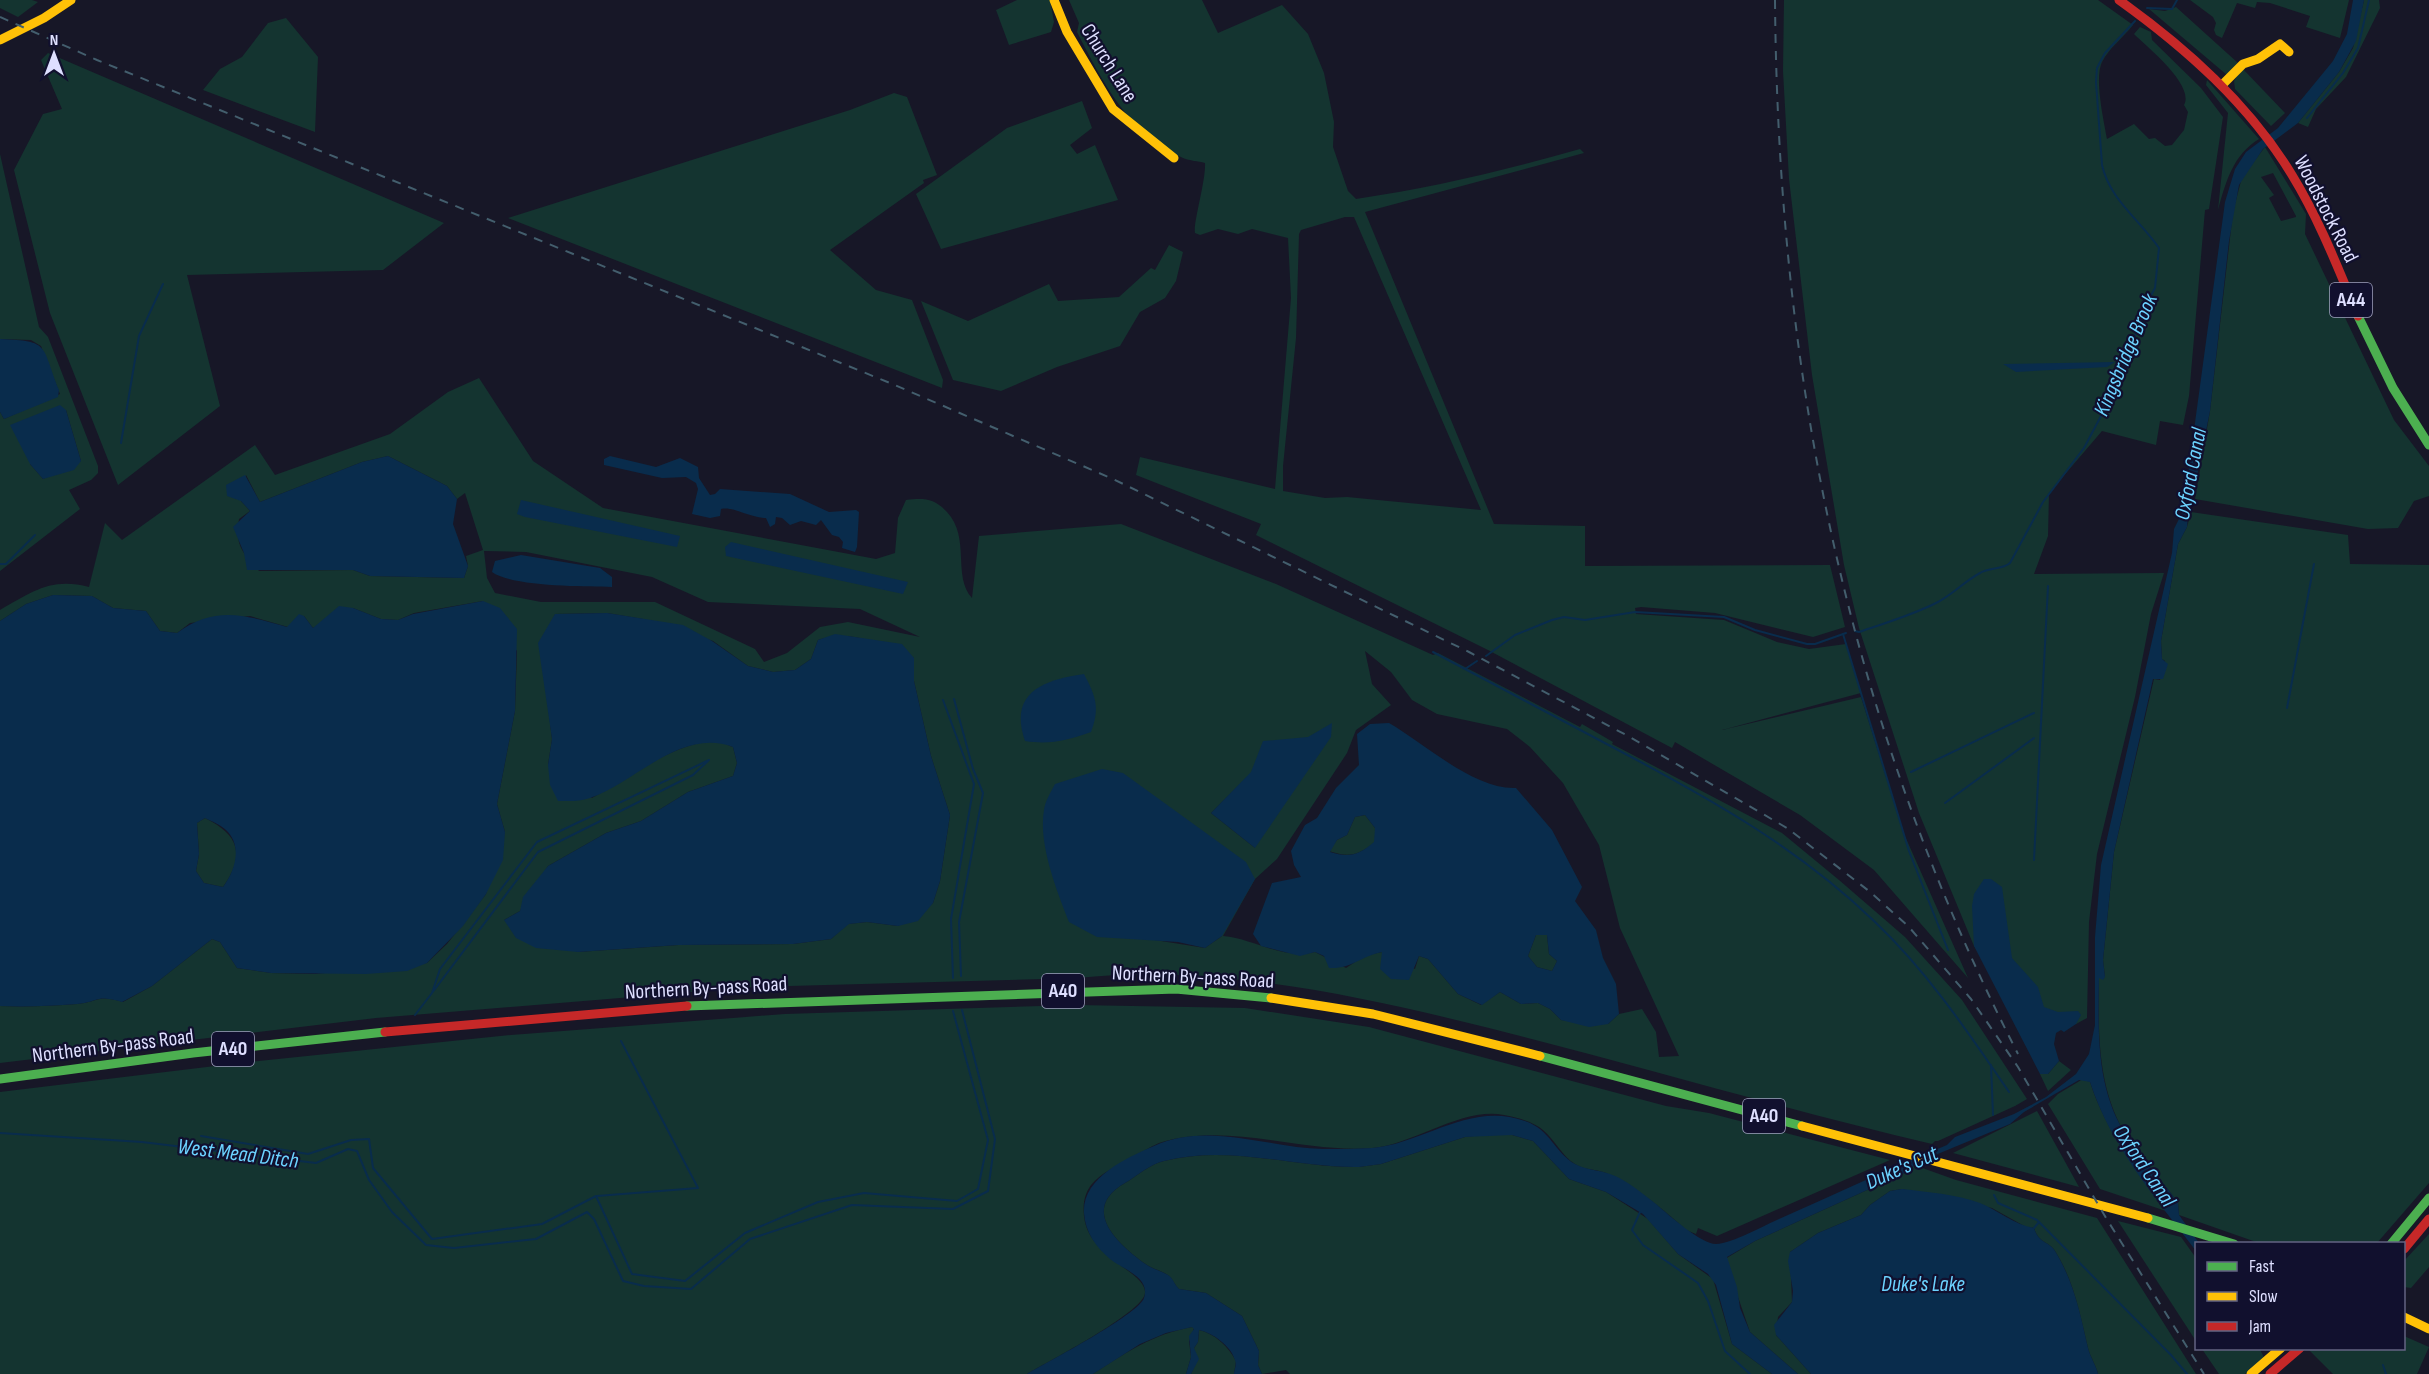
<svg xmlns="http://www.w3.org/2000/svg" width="2429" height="1374" font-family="'Sofia Sans Condensed',sans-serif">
  <rect width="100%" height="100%" fill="#171727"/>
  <g fill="#143430" fill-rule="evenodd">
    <path d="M 0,0 L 32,0 L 38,2 L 18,17 L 0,8 Z"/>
    <path d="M 1017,0 L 1050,0 L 1054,22 L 1051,32 L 1009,45 L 996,10 Z"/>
    <path d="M 1069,0 L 1202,0 L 1218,33 L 1282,5 L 1308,34 L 1324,73 L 1334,122 L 1333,147 L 1348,191 L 1356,199 C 1432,188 1507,170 1580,149 L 1584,153 L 1365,212 L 1494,524 L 1585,526 L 1585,566 L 1830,565 L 1845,627 L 1813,637 L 1715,613 L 1641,607 L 1635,608 L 1636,614 L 1724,620 L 1777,642 L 1809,649 L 1846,644 L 1861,693 L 1722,730 L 1861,697 L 1904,834 L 1968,978 L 1874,870 L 1800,815 L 1675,742 L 1672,748 L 1488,650 L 1256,535 L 1261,524 L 1136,475 L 1140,457 L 1275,489 L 1291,298 L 1288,238 L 1252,229 L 1238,234 L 1218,229 L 1200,235 L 1195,233 C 1193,223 1206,181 1205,163 C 1198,161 1190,161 1183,158 C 1129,135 1102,81 1077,32 L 1079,23 ZM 1345,217 L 1354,217 L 1481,510 L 1347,497 L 1325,498 L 1283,491 L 1283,466 L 1296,338 L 1299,234 L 1301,230 Z"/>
    <path d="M 1784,0 L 2098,0 L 2133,25 C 2123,38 2109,48 2102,62 C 2094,79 2104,121 2107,139 L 2134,124 L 2149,139 L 2155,138 L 2165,146 L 2172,145 L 2184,130 L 2188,112 L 2184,105 C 2195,85 2147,47 2134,34 L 2140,27 L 2151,32 L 2152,40 L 2201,88 L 2223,117 L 2209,209 L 2205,210 L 2189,396 L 2183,425 L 2160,421 L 2156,445 L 2102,431 L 2049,493 L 2048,536 L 2034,574 L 2164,573 L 2151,614 L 2135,697 L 2097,854 L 2089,922 L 2087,1018 L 2076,1024 L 2030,1025 L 1974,946 L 1919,813 L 1859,628 L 1844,565 L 1812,375 L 1789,179 L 1783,71 Z"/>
    <path d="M 2190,0 L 2349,0 L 2340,38 L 2306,27 L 2310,16 L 2270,3 L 2257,2 L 2255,8 L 2237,3 L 2222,38 L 2216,35 L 2214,30 L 2216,23 L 2213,17 Z"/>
    <path d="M 2364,0 L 2379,0 L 2380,8 L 2346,77 L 2316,109 L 2308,127 L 2298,123 L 2339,72 L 2353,48 Z"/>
    <path d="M 2176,7 L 2238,63 L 2227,75 L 2149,9 L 2165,11 Z"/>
    <path d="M 286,18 L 318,57 L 315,132 L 203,90 L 220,69 L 242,57 L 268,23 Z"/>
    <path d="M 48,53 L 444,223 L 383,270 L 187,275 L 220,406 L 118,485 L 50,313 L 14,170 L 43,114 L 62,109 L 41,60 Z"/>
    <path d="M 2242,68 L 2285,113 L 2271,126 L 2235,89 L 2234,81 Z"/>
    <path d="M 2207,80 L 2259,139 C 2233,155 2226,181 2218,210 L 2228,113 L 2206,85 Z"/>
    <path d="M 894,93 L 907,97 L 937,175 L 923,180 L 924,183 L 830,250 L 876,290 L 912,300 L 943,380 L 942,388 L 508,218 L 850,110 Z"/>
    <path d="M 1082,101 L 1092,128 L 1070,145 L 1077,154 L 1095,145 L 1118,200 L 941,249 L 916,194 L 1007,128 Z"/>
    <path d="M 2265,147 L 2306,214 L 2305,234 L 2394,420 L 2429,466 L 2429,496 L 2414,501 L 2398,528 L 2368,529 L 2195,499 L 2210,411 L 2233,212 L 2242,177 ZM 2273,173 L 2296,216 L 2296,217 L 2281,221 L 2269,198 L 2274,195 L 2261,177 Z"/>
    <path d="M 0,154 L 39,327 L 48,337 L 98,466 L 98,473 L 91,480 L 69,490 L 80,509 L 0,571 L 0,412 L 4,419 L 60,394 L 41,346 L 31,340 L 0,339 ZM 66,410 L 81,461 L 43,479 L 30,464 Z"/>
    <path d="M 1169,245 L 1183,252 L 1176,281 L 1165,298 L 1140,312 L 1120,346 L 1057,367 L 1001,391 L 953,380 L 921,301 L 968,321 L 1049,284 L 1058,301 L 1119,297 L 1151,268 L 1155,270 Z"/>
    <path d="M 479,378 L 533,461 L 603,508 L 876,559 L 895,553 L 898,518 L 906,500 C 924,498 934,498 947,512 C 971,538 952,576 972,598 L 979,536 L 1121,524 L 1276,584 L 1433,655 L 1438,653 L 1580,727 L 1582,724 L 1613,742 L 1612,744 L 1782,833 L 1839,880 L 1905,937 L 1962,1000 L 2027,1099 L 2015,1106 L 1938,1141 L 1935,1141 L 1932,1144 C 1783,1109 1637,1065 1489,1028 C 1356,995 1216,964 1077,978 L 753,987 L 376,1018 L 0,1063 L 0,1006 C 25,1007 51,1006 77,1004 C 100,1002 95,994 123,1002 L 152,986 L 212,939 L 220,942 L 237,968 L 271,973 L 315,974 L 427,963 L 447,944 L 486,894 L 505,832 L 497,804 L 515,711 L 517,651 L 483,601 L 414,613 L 398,620 L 381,619 L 353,608 L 313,628 L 304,616 L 288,627 L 250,616 L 190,623 L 177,633 L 160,631 L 146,611 L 113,608 L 92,596 L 53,595 L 26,604 L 0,621 L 0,610 C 32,592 51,577 89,587 L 105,523 L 122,540 L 255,445 L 275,475 L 390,434 L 448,392 ZM 388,456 L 447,486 L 457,499 L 465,493 L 483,550 L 466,556 L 468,566 L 464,578 L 370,576 L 353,570 L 259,571 C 242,551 235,547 239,519 L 250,511 L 241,501 L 246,475 L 260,502 L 362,462 ZM 484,551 L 526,552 L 652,577 L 708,602 L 860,609 L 920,637 L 848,622 L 820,627 L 787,653 L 764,662 L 755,649 L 655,602 L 541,602 L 495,593 L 487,578 ZM 607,613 L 643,619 L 713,641 L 748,666 L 773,672 L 795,670 L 811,659 L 818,640 C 852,628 882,645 914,658 L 914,681 L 931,756 L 950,815 L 940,881 L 933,903 L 898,926 L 867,922 L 848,924 L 831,939 L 793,944 L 678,945 L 578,952 L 504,920 L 520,911 L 548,866 L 606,833 L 641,821 L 688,792 L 733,776 L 737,763 L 733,747 C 727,745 721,741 715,741 C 673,743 627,778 592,798 L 548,765 L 552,739 L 544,674 L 555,614 ZM 1365,651 L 1391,672 L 1412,700 L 1437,714 L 1507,729 L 1530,747 L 1563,783 L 1599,845 L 1620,928 L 1679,1056 L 1659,1057 L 1656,1032 L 1642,1009 L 1619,1014 L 1608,1024 L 1561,1020 L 1550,1009 L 1538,1003 L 1521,1004 L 1500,992 L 1481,1005 L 1458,994 L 1428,959 L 1419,956 L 1415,969 L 1382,952 L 1364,956 L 1346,968 L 1315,952 C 1282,960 1255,939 1223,936 L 1255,879 L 1277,859 L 1347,753 L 1356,730 L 1391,705 L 1372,684 ZM 1237,787 L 1255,848 L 1211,813 ZM 1222,936 L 1205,948 L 1142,938 Z"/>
    <path d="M 2191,512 L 2348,535 L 2350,564 L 2429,565 L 2429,1183 L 2377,1243 L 2259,1243 L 2179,1215 L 2178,1203 C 2163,1181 2143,1161 2128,1138 C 2097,1091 2098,1032 2099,978 L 2105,977 L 2103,960 L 2114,852 L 2154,679 L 2160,680 L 2165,661 L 2162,659 L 2161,641 L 2178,544 L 2187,527 Z"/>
    <path d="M 1365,815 L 1375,828 L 1375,842 C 1359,855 1349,858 1329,851 L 1337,840 L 1347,835 L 1355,817 Z"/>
    <path d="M 205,818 C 239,835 246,855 223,887 L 204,883 L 196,871 L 199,854 L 197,823 Z"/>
    <path d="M 1536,935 L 1547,935 L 1549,954 L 1557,961 L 1552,971 L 1537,967 L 1528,956 Z"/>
    <path d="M 1076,1005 L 1245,1008 L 1369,1027 L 1666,1106 L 1709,1113 L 1890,1160 L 1717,1236 L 1698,1228 L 1696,1234 L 1686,1230 C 1662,1208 1636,1187 1606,1173 C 1596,1169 1584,1170 1575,1164 C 1562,1156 1555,1140 1543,1130 C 1534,1122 1516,1117 1504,1115 C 1462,1107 1415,1144 1373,1148 C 1302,1154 1229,1121 1159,1143 C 1149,1147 1140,1154 1130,1159 C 1117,1166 1101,1173 1091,1185 C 1084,1195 1083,1204 1084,1216 C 1088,1258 1147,1272 1145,1293 C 1144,1312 1047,1362 1027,1374 L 0,1374 L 0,1092 L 240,1063 L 511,1035 L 785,1014 Z"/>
    <path d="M 2059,1061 L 2071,1070 L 2048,1091 L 2040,1074 L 2048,1074 Z"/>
    <path d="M 2083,1079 L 2090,1082 C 2106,1132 2137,1169 2166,1211 L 2100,1189 L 2048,1104 L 2058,1094 Z"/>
    <path d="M 2037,1111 L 2079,1187 L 1953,1153 Z"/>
    <path d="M 1492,1134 L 1512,1135 L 1533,1141 L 1569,1179 L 1606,1192 L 1648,1219 L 1678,1254 L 1713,1279 L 1732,1344 L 1772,1374 L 1290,1374 L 1286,1370 L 1262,1374 L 1258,1365 L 1259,1351 L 1242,1316 L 1206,1293 L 1179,1289 C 1175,1285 1174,1282 1171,1278 C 1165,1271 1154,1270 1147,1265 C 1118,1245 1079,1209 1125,1183 C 1137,1176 1150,1164 1164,1161 C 1230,1144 1293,1168 1359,1167 L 1381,1164 L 1465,1137 Z"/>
    <path d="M 1914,1165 L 1956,1180 L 2097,1218 L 2196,1374 L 2098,1374 C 2096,1365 2090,1357 2088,1348 C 2080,1314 2074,1281 2055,1251 C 2049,1241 2039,1244 2034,1228 L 2026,1227 L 1992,1208 L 1902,1189 L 1890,1191 L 1870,1205 L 1861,1215 L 1818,1233 L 1790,1252 L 1792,1302 L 1778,1317 L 1776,1335 L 1811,1374 L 1798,1374 L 1750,1332 L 1725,1259 L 1755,1241 L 1909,1171 Z"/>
    <path d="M 2118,1221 L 2181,1237 L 2196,1258 L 2196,1341 Z"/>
    <path d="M 2429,1234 L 2429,1267 L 2411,1288 L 2404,1287 L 2404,1261 Z"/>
    <path d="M 1192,1327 L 1194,1328 L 1189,1341 L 1191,1357 L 1186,1374 L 1093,1374 C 1125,1353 1153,1334 1192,1327 Z"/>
    <path d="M 1199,1330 C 1215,1334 1228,1346 1236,1361 L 1234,1374 L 1191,1374 L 1195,1365 L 1194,1348 L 1198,1342 Z"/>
    <path d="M 2404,1336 L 2429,1347 L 2417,1374 L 2333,1374 L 2309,1350 L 2404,1348 Z"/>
    <path d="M 2202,1349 L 2260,1349 L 2264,1358 L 2245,1374 L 2219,1374 Z"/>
  </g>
  <g fill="#092c4c" fill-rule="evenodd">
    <path d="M 2353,0 L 2364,0 L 2356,41 L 2339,72 L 2298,123 L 2263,149 L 2239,185 L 2229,241 L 2210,411 L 2195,486 L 2189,505 L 2187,527 L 2178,544 L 2161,641 L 2162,659 L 2168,664 L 2163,679 L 2153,679 L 2114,852 L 2103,960 L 2105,977 L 2103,980 L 2099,978 C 2098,1033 2096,1091 2128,1138 C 2143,1161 2163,1181 2178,1203 L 2179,1215 L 2199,1243 L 2196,1251 C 2156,1198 2111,1147 2090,1082 L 2079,1080 L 2024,1112 L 2010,1124 L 1916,1163 L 1909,1171 L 1755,1241 L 1727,1257 L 1737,1287 L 1740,1308 L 1750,1332 L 1798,1374 L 1772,1374 L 1732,1344 L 1716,1285 L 1708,1274 L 1678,1254 L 1643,1214 L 1606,1192 L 1569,1179 L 1533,1141 L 1512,1135 L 1465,1137 L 1381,1164 L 1359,1167 C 1293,1168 1229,1144 1164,1161 C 1150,1164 1137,1176 1125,1183 C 1079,1209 1118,1245 1147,1265 C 1153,1269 1161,1271 1168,1275 C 1173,1278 1174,1284 1179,1289 L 1206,1293 L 1242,1316 L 1259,1351 L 1258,1365 L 1262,1374 L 1234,1374 C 1234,1370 1237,1365 1235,1360 C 1231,1346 1213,1333 1199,1330 L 1198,1342 L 1194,1348 L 1199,1359 L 1191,1374 L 1186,1374 L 1191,1357 L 1189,1336 L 1194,1329 L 1192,1327 L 1166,1333 L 1140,1344 L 1093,1374 L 1027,1374 C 1047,1362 1138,1315 1144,1298 C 1151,1277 1122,1269 1110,1259 C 1096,1247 1085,1232 1084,1213 C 1082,1178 1126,1158 1154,1146 C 1208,1121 1268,1148 1323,1149 C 1339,1149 1356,1149 1372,1148 C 1425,1143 1470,1101 1525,1121 C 1551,1130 1554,1152 1575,1164 C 1586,1170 1599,1170 1610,1174 C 1627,1180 1643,1194 1656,1204 C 1669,1215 1701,1244 1716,1244 C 1733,1243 1763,1226 1779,1219 C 1835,1194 1891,1168 1947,1145 L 1955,1137 L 2014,1114 L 2046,1097 L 2076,1074 L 2089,1054 L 2095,1025 L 2095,937 L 2101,865 L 2172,553 L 2174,529 L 2183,511 L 2225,202 L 2235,169 L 2246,152 L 2278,128 L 2333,61 L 2347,34 Z"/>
    <path d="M 0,339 C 51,341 41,345 59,390 L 58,397 L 4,419 L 0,412 Z"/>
    <path d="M 2115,362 L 2107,367 L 2016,372 L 2003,364 Z"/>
    <path d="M 60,405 L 66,410 L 81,461 L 74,470 L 43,479 L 30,464 L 10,425 Z"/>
    <path d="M 388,456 L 447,486 L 457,499 L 453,524 L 468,566 L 464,578 L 370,576 L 353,570 L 247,570 L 244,553 L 233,527 L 250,511 L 241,501 L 227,496 L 226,485 L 245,475 L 260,502 L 362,462 Z"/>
    <path d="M 610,456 L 656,467 L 680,458 L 698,467 L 699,478 L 710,495 L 715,494 L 720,489 L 790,494 L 829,512 L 856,510 L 859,512 L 857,547 L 855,552 L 842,548 L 843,542 L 839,537 L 832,535 L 821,520 L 816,525 L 801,521 L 790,525 L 782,518 L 776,517 L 775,524 L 770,527 L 766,518 C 750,518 733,506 721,509 L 720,516 L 710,518 L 692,514 L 698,489 L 696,483 L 686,477 L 662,478 L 604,465 L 604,459 Z"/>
    <path d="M 521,500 L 680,536 L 677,547 L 525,517 L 517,514 Z"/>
    <path d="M 731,542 L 908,582 L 903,594 L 726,556 L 725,547 Z"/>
    <path d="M 521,555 L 600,568 L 612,577 L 612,587 C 584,586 513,587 492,572 L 495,561 Z"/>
    <path d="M 53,595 L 92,596 L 113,608 L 146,611 L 160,631 L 177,633 C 215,605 245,615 287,627 L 299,614 L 304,616 L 313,628 L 339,606 L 353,608 L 381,619 L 398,620 L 413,614 L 483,601 L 500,608 L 517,629 L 515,711 L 497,804 L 505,832 L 503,860 L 486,894 L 463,926 L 427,963 L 407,971 L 366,974 L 271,973 L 237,968 L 220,942 L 212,939 L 152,986 L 122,1002 C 94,994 100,1002 77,1004 C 51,1006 25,1007 0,1006 L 0,621 L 26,604 ZM 205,818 C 211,821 221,825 226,830 C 243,846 235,871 223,887 L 204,883 L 196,871 L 199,854 L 197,823 Z"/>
    <path d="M 607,613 L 683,625 L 712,641 L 748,666 L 773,672 L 795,670 L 811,659 L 818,640 L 835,634 L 902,644 L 914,658 L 914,681 L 931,756 L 950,815 L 940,881 L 933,903 L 918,921 L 898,926 L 867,922 L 849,924 L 831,939 L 793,944 L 678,945 L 578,952 L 536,948 L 516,938 L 504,920 L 520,911 L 523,897 L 548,866 L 606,833 L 641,821 L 688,792 L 733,776 L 737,763 L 733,747 C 681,727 635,783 590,798 C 579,802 569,801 558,801 L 550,785 L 548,765 L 552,739 L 538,643 L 555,614 Z"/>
    <path d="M 1084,674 C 1096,697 1100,708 1091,732 C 1068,740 1050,745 1025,741 C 1008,692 1044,680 1084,674 Z"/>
    <path d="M 1332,723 L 1331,737 L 1255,848 L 1211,813 L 1251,772 L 1263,741 L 1308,737 Z"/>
    <path d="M 1389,723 C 1424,743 1474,790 1516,788 L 1552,830 L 1582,887 L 1575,901 L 1596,930 L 1603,958 L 1616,984 L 1619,1014 L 1608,1024 L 1589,1027 L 1561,1020 L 1550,1009 L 1538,1003 L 1521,1004 L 1500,992 L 1482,1005 L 1458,994 L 1428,959 L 1419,956 L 1409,980 L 1391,979 L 1380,969 L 1382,952 C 1359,957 1352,969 1329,968 L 1324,956 L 1315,952 L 1300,956 L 1261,946 L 1253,934 L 1272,883 L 1301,877 L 1294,865 L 1291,851 L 1305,825 L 1317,818 L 1336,788 L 1359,765 L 1357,734 L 1370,724 ZM 1365,815 L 1375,828 L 1374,842 C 1359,855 1349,858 1330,852 L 1337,840 L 1347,835 L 1355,817 ZM 1536,935 L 1547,935 L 1549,954 L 1557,961 L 1552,971 L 1537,967 L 1528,956 Z"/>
    <path d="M 1102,769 L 1123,773 L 1246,862 L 1255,879 L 1222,936 L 1205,948 L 1178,942 L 1097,937 L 1069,922 C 1057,891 1038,844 1044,810 C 1045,801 1051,792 1055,784 Z"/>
    <path d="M 1984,879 L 1991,879 L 2002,887 L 2012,958 L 2038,987 L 2044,1007 L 2058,1012 L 2078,1011 L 2081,1015 L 2076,1024 L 2064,1032 L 2061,1030 L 2056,1033 L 2054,1044 L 2059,1061 L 2048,1074 L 2040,1074 L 1974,946 L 1972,906 L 1974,894 Z"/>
    <path d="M 1902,1189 C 1927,1192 1956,1194 1980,1203 C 1998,1210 2014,1225 2034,1228 C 2039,1244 2049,1241 2055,1251 C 2074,1282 2080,1313 2088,1348 C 2090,1357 2096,1365 2098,1374 L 1811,1374 L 1776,1335 L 1774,1325 L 1792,1302 L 1793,1291 L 1788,1261 L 1790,1252 L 1818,1233 L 1861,1215 L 1870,1205 L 1890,1191 Z"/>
  </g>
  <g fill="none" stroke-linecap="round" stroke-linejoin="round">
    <g stroke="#092c4c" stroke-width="2">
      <path d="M 2147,8 L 2172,9 L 2177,0"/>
      <path d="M 2307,118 L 2343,73 L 2358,48 L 2369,0"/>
      <path d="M 121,443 L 139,336 L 163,284"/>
      <path d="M 0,564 L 6,564 L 35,535"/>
      <path d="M 1855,631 L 1859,632 C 1885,623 1913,615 1938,602 C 1953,594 1965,581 1980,573 C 1990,567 2002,570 2010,563 L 2043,502 L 2084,448 L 2101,416 L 2111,389 L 2129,360 L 2140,316 L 2155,288 L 2159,248 C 2139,219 2110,200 2102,165 L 2096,82 L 2097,68 L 2105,53 L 2135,21"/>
      <path d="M 1843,634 L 1909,851 L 1948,950"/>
      <path d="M 1433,652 C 1495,685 1556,717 1618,750 C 1709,798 1800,849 1874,921 C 1927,971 1968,1032 2009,1092"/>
      <path d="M 1486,656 L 1515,635 L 1552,620 L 1564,617 L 1585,620 L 1635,612 L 1724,617 L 1755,630 L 1807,644 L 1815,644 L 1846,633"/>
      <path d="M 1465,669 L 1477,661"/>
      <path d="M 954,699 L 973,769 L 983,793 L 959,922 L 961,976"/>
      <path d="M 943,700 L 974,784 L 951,919 L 953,978"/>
      <path d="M 2287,708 L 2314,564"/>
      <path d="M 1911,772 L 2034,713"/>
      <path d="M 1945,803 L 2034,738"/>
      <path d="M 2034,860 L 2048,586"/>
      <path d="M 415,1015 L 432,993 L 538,852 L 693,775 L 709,760 L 537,842 L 440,969 L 432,993"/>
      <path d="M 1991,1065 L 1993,1115"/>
      <path d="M 0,1133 L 142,1142 L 316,1163 L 348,1149 L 357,1151 L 369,1180 L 392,1212 L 426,1245 L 454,1248 L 536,1239 L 587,1212 L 594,1219 L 623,1281 L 644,1286 L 691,1289 L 750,1239 L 852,1205 L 953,1209 L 988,1191 L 995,1139 L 962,1010"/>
      <path d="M 201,1136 L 308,1154 L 351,1140 L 369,1139 L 373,1168 L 432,1239 L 542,1224 L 596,1196 L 632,1274 L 685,1281 L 745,1233 L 818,1202 L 864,1193 L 957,1201 L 978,1189 L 988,1140 L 953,1011"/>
      <path d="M 1994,1195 L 1998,1203 L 2037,1220 L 2171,1355 L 2187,1374"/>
      <path d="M 597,1196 L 698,1188 L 621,1041"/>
      <path d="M 1640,1212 L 1632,1230 L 1643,1245 L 1698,1283 L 1708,1301 L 1725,1351 L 1750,1374"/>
      <path d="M 2034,1228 L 2039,1222"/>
      <path d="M 2383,1365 L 2386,1374"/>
    </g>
    <g stroke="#4caf50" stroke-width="9">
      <path d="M 2358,316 L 2393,388 L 2429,445"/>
      <path d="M 687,1006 L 1176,989 L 1271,998"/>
      <path d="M 1540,1056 L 1802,1126"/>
      <path d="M 0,1079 L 193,1053 L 385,1032"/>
      <path d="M 2148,1218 L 2234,1244"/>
      <path d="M 2391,1244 L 2429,1198"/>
    </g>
    <g stroke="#ffc107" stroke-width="9">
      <path d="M 1054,0 L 1067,32 L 1113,109 L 1174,158"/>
      <path d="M 0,40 L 44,18 L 71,0"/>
      <path d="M 2222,85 L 2243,64 L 2258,59 L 2280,44 L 2289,52"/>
      <path d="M 1271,998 L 1373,1014 L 1540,1056"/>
      <path d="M 1802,1126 L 2148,1218"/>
      <path d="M 2404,1317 L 2429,1329"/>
      <path d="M 2251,1374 L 2281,1348"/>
    </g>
    <g stroke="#c62828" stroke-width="9">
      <path d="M 2119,0 C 2186,48 2249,104 2292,175 C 2319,219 2338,268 2358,316"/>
      <path d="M 385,1032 L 687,1006"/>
      <path d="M 2404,1249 L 2429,1219"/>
      <path d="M 2270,1374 L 2300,1348"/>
    </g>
    <g stroke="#435e6d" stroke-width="2" stroke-dasharray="9 8" stroke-linecap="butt">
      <path d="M 1775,0 C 1778,374 1846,719 2018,1054"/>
      <path d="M 0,17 L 97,60 L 890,383 L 1113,479 L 1469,652 L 1628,736 L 1787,828 L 1869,891 L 1909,927 L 1971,999 L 2018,1067 L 2106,1218 L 2204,1374"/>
    </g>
  </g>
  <g text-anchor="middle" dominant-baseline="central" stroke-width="4.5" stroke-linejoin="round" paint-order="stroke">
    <g fill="#11102e" stroke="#a0a1c0" stroke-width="1.5">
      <rect x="2330" y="283" width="42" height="34" rx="4.5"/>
      <rect x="1042" y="974" width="42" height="34" rx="4.5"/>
      <rect x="212" y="1032" width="42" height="34" rx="4.5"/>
      <rect x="1743" y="1099" width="42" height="34" rx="4.5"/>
    </g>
    <g font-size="20" font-weight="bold" fill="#dedfff">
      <text x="2351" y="300">A44</text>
      <text x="1063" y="991">A40</text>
      <text x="233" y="1049">A40</text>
      <text x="1764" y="1116">A40</text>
    </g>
    <g font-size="21" fill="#dedfff" stroke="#11102e">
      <text transform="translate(1109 63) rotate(58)">Church Lane</text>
      <text transform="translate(2326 209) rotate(63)">Woodstock Road</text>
      <text transform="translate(1193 977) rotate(3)">Northern By-pass Road</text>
      <text transform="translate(706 988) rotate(-3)">Northern By-pass Road</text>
      <text transform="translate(113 1046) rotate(-7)">Northern By-pass Road</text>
    </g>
    <g font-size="22" font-style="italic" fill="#6cd3ff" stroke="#11102e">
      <text transform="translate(2126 355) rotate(-67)">Kingsbridge Brook</text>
      <text transform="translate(2191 474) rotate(-79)">Oxford Canal</text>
      <text transform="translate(238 1154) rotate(7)">West Mead Ditch</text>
      <text transform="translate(2144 1166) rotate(56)">Oxford Canal</text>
      <text transform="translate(1902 1168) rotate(-24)">Duke's Cut</text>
      <text x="1923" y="1284">Duke's Lake</text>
    </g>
  </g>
  <rect x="2195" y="1242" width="210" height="108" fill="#11102e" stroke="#636382" stroke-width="1.5"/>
  <rect x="2207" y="1262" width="30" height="9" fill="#4caf50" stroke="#636382" stroke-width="1.5"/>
  <text x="2249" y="1272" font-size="18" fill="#dedfff">Fast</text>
  <rect x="2207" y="1292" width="30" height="9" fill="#ffc107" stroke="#636382" stroke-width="1.5"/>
  <text x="2249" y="1302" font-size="18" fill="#dedfff">Slow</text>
  <rect x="2207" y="1322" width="30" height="9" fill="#c62828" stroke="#636382" stroke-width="1.5"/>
  <text x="2249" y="1332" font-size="18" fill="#dedfff">Jam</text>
  <g transform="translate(54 54)" stroke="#11102e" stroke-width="4.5" paint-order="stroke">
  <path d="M0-4.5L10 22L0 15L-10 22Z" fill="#dedfff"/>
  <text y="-9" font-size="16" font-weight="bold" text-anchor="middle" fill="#dedfff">N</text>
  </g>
</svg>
